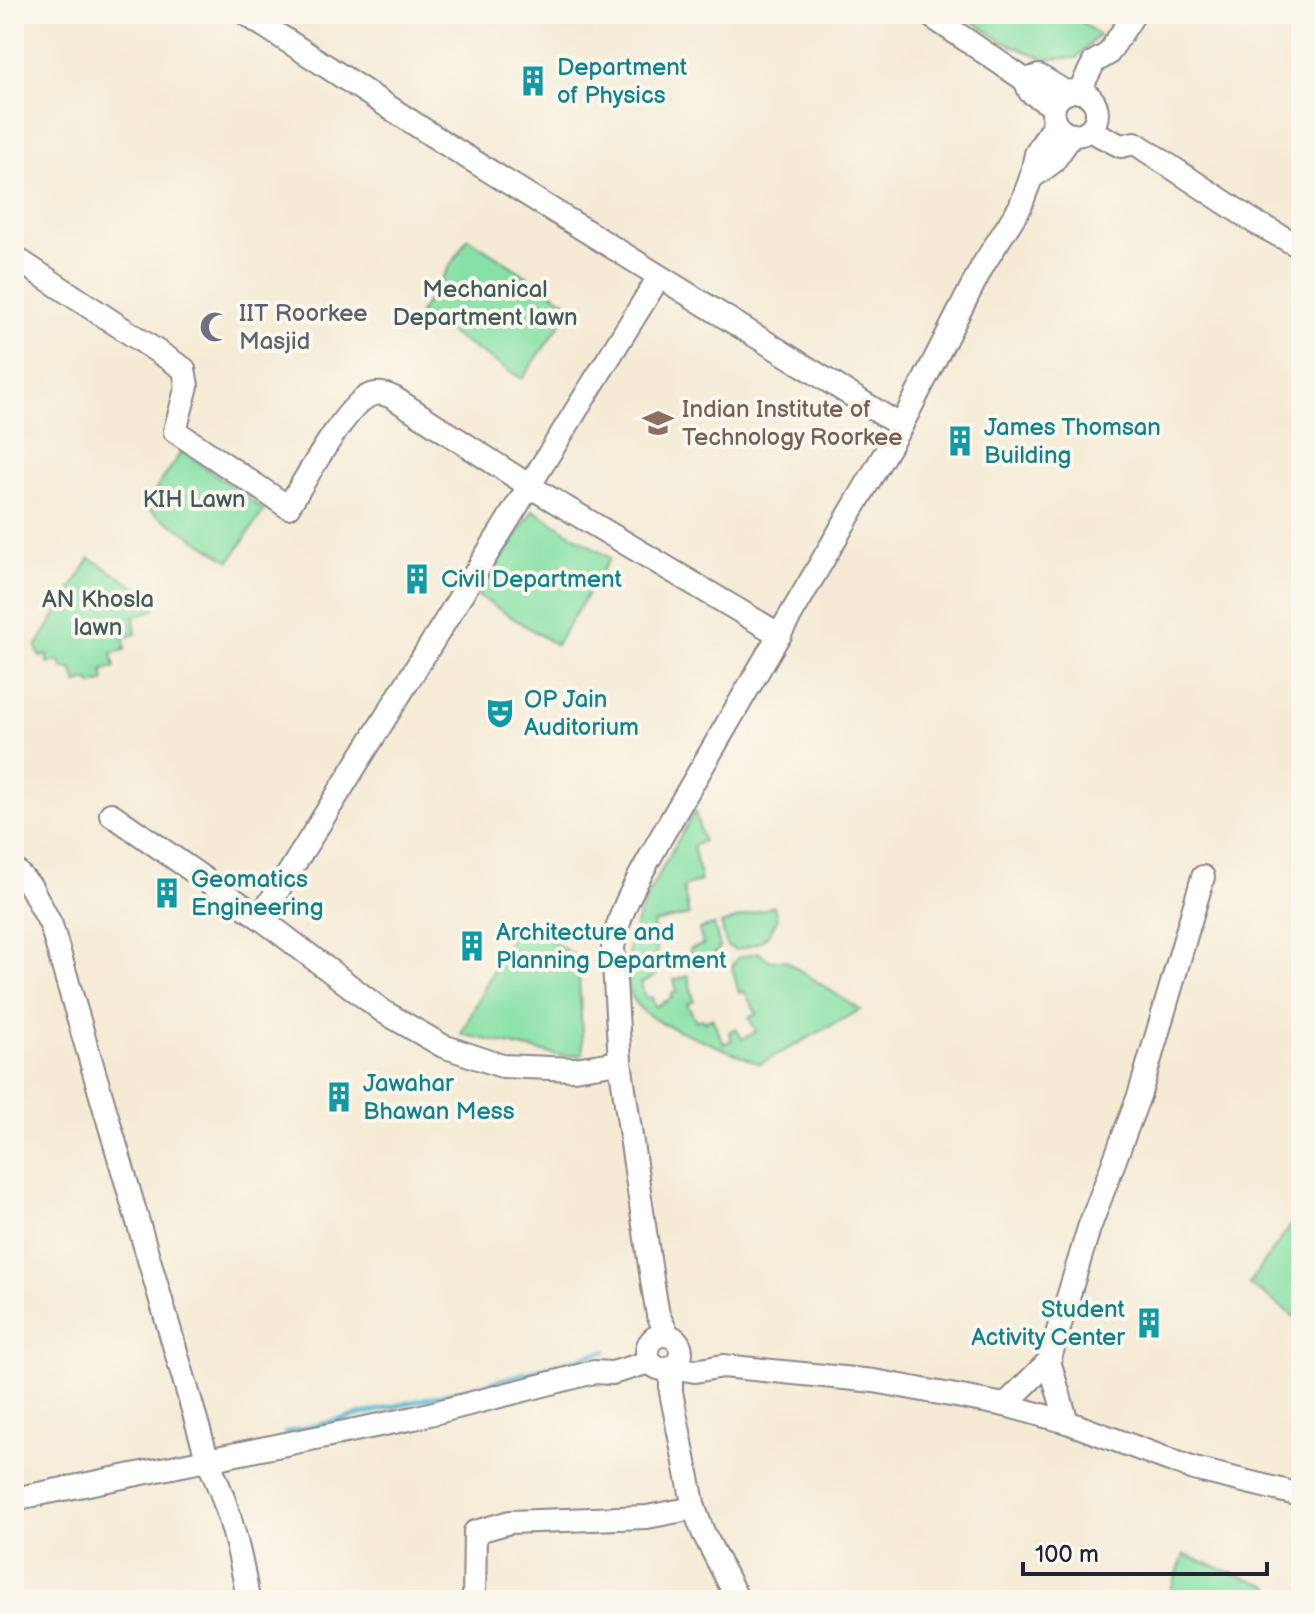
<svg xmlns="http://www.w3.org/2000/svg" width="1315" height="1614" font-family="'Balsamiq Sans',sans-serif">
  <rect width="100%" height="100%" fill="#fbf7ec"/>
  <filter id="ink" filterUnits="userSpaceOnUse"><feTurbulence type="fractalNoise" baseFrequency=".0125" numOctaves="2"/><feDisplacementMap in="SourceGraphic" scale="16" xChannelSelector="R" yChannelSelector="G"/><feConvolveMatrix kernelMatrix="1 2 1 2 8 2 1 2 1" color-interpolation-filters="sRGB"/></filter>
  <filter id="wash" filterUnits="userSpaceOnUse"><feTurbulence type="fractalNoise" baseFrequency=".006" numOctaves="4" result="noise"/><feDisplacementMap in="SourceGraphic" scale="32" xChannelSelector="R" yChannelSelector="G"/><feGaussianBlur stdDeviation="1.8" result="paint"/><feColorMatrix in="noise" values="0 0 0 0 0 0 0 0 0 0 0 0 0 0 0 0 0 1.4 0 .05"/><feComposite in="paint" operator="in"/></filter>
  <g filter="url(#wash)">
    <rect width="100%" height="100%" fill="#f5ebd5"/>
    <g fill="#87e1a6" stroke="#548270" stroke-width="2">
      <path d="M 961,14 L 1070,14 L 1099,35 L 1076,58 L 1045,59 L 1002,41 Z"/>
      <path d="M 468,238 L 573,306 L 522,379 L 419,314 Z"/>
      <path d="M 182,451 L 264,510 L 230,561 L 144,507 Z"/>
      <path d="M 533,510 L 610,558 L 556,645 L 478,596 Z"/>
      <path d="M 90,558 L 159,602 L 154,610 L 134,616 L 136,634 L 124,637 L 125,650 L 112,653 L 115,667 L 103,670 L 105,681 L 92,685 L 88,680 L 77,683 L 72,669 L 63,669 L 60,661 L 47,663 L 47,655 L 40,657 L 36,647 Z"/>
      <path d="M 695,811 L 703,841 L 693,846 L 701,881 L 683,887 L 689,915 L 653,923 L 657,956 L 652,958 L 656,976 L 641,983 L 645,998 L 652,997 L 655,1007 L 672,998 L 672,993 L 677,992 L 674,980 L 688,976 L 694,1001 L 687,1004 L 696,1021 L 702,1019 L 703,1022 L 712,1018 L 724,1044 L 732,1040 L 729,1032 L 736,1028 L 742,1039 L 756,1032 L 749,1018 L 757,1014 L 744,991 L 739,993 L 732,967 L 737,958 L 758,952 L 770,961 L 784,960 L 860,1010 L 760,1064 L 661,1023 C 651,1017 639,1010 633,999 C 606,948 670,857 695,811 Z"/>
      <path d="M 774,906 L 777,919 C 766,942 761,943 736,950 L 727,946 L 721,924 Z"/>
      <path d="M 519,920 L 578,958 L 583,1054 L 562,1056 L 461,1034 Z"/>
      <path d="M 714,925 L 720,947 L 718,948 L 719,952 L 715,953 L 716,956 L 692,963 L 689,949 L 703,945 L 699,929 Z"/>
      <path d="M 1301,1211 L 1301,1321 L 1249,1284 Z"/>
      <path d="M 1184,1555 L 1271,1587 L 1266,1600 L 1167,1600 Z"/>
    </g>
    <g fill="none" stroke-linecap="round" stroke-linejoin="round">
      <path stroke="#4eb3cd" stroke-width="5" d="M 285,1433 L 486,1384 L 606,1351"/>
    </g>
  </g>
  <g filter="url(#ink)">
    <g fill="none" stroke-linecap="round" stroke-linejoin="round">
      <g stroke="#8c8688" stroke-width="26">
        <g id="minor">
          <path d="M 246,14 L 441,141 L 901,426"/>
          <path d="M 928,14 L 1025,80 L 1030,92 L 1054,107"/>
          <path d="M 1025,80 L 1039,76 L 1067,93"/>
          <circle cx="1075" cy="113" r="22"/>
          <path d="M 1079,92 L 1094,62 L 1108,54 L 1134,14"/>
          <path d="M 1089,130 L 1121,146 L 1135,143 L 1256,223 L 1301,247"/>
          <path d="M 1031,178 L 1053,162 L 1072,135"/>
          <path d="M 14,257 L 184,369 L 187,386 L 175,431 L 288,507 C 305,481 341,414 365,398 C 375,391 384,393 394,398 L 531,487 L 780,635"/>
          <path d="M 111,814 L 259,917"/>
          <path d="M 14,869 L 31,887 L 51,925 L 208,1461 C 228,1504 241,1554 248,1600"/>
          <path d="M 620,1062 L 574,1069 L 502,1066 L 443,1046 L 384,1012 L 259,917 L 277,892 C 403,686 533,483 659,277"/>
          <path d="M 668,1335 L 658,1315 L 653,1286 L 620,1062 L 613,948 C 618,909 642,873 660,839 L 901,426 L 983,265 L 1020,207 L 1031,178 L 1036,154 L 1055,122"/>
          <circle cx="664" cy="1352" r="17"/>
          <path d="M 1049,1361 L 1067,1422"/>
          <path d="M 1005,1405 L 1049,1361 L 1089,1228 L 1140,1093 L 1203,877"/>
          <path d="M 14,1499 L 414,1418 L 594,1372 L 612,1373 L 650,1362"/>
          <path d="M 474,1600 L 475,1532 L 510,1522 L 647,1517 L 694,1508"/>
          <path d="M 738,1600 L 703,1532 L 694,1508 L 671,1392 L 671,1367 L 695,1371 L 723,1366 L 874,1381 L 1005,1405 L 1067,1422 L 1194,1469 L 1301,1495"/>
        </g>
      </g>
      <use href="#minor" stroke="#fff" stroke-width="22"/>
    </g>
  </g>
  <defs>
    <g id="building-bare" transform="scale(2.4)"><path d="M-4-6H4V6H1V3H-1V6H-4ZM-2.5-4.3h1.7v1.8h-1.7ZM.8-4.3h1.7v1.8H.8ZM-2.5-1h1.7V.8h-1.7ZM.8-1h1.7V.8H.8Z" fill="#0f9aa8" stroke="#fbf7ec" stroke-width="2.5" paint-order="stroke"/></g>
    <g id="mosque-bare" transform="scale(2.4)"><path d="M3.5-4.9A6 6 0 1 0 3.5 4.9A5 5 0 1 1 3.5-4.9Z" fill="#6b7280" stroke="#fbf7ec" stroke-width="2.5" paint-order="stroke"/></g>
    <g id="university-bare" transform="scale(2.4)"><path d="M0-5L7-2L0 1L-7-2ZM-4 1L0 2.5L4 1V4Q0 6-4 4Z" fill="#8d6e63" stroke="#fbf7ec" stroke-width="2.5" paint-order="stroke"/></g>
    <g id="theatre-bare" transform="scale(2.4)"><path d="M-5-5.5Q0-4 5-5.5V0Q5 5 0 6Q-5 5-5 0ZM-3.3-2.5H-1v1.5H-3.3ZM1-2.5H3.3v1.5H1ZM-2.8 1Q0 5.5 2.8 1Z" fill="#0f9aa8" stroke="#fbf7ec" stroke-width="2.5" paint-order="stroke"/></g>
  </defs>
  <g fill-rule="evenodd">
    <use href="#building-bare" x="533" y="81"/>
    <use href="#mosque-bare" x="215" y="327"/>
    <use href="#university-bare" x="658" y="423"/>
    <use href="#building-bare" x="960" y="441"/>
    <use href="#building-bare" x="417" y="579"/>
    <use href="#theatre-bare" x="500" y="713"/>
    <use href="#building-bare" x="167" y="893"/>
    <use href="#building-bare" x="472" y="946"/>
    <use href="#building-bare" x="339" y="1097"/>
    <use href="#building-bare" x="1149" y="1323"/>
  </g>
  <g text-anchor="middle" dominant-baseline="central" stroke-width="8" stroke-linejoin="round" paint-order="stroke">
    <g font-size="24" fill="#0d838f" stroke="#fbf7ec" text-anchor="start">
      <text x="557" y="67">Department<tspan x="557" dy="28">of Physics</tspan></text>
      <text x="984" y="427">James Thomsan<tspan x="984" dy="28">Building</tspan></text>
      <text x="441" y="579">Civil Department</text>
      <text x="524" y="699">OP Jain<tspan x="524" dy="28">Auditorium</tspan></text>
      <text x="191" y="879">Geomatics<tspan x="191" dy="28">Engineering</tspan></text>
      <text x="496" y="932">Architecture and<tspan x="496" dy="28">Planning Department</tspan></text>
      <text x="363" y="1083">Jawahar<tspan x="363" dy="28">Bhawan Mess</tspan></text>
      <text x="1125" y="1309" text-anchor="end">Student<tspan x="1125" dy="28">Activity Center</tspan></text>
    </g>
    <g font-size="24" fill="#405b5b" stroke="#fbf7ec">
      <text x="485" y="289">Mechanical<tspan x="485" dy="28">Department lawn</tspan></text>
      <text x="194" y="499">KIH Lawn</text>
      <text x="98" y="599">AN Khosla<tspan x="98" dy="28">lawn</tspan></text>
    </g>
    <g font-size="24" fill="#5b616d" stroke="#fbf7ec" text-anchor="start">
      <text x="239" y="313">IIT Roorkee<tspan x="239" dy="28">Masjid</tspan></text>
    </g>
    <g font-size="24" fill="#785e54" stroke="#fbf7ec" text-anchor="start">
      <text x="682" y="409">Indian Institute of<tspan x="682" dy="28">Technology Roorkee</tspan></text>
    </g>
  </g>
  <rect width="1315" height="1614" fill="none" stroke="#fbf7ec" stroke-width="48"/>
  <path d="M1023 1562v12h244v-12" fill="none" stroke="#22223b" stroke-width="4"/>
  <text x="1035" y="1562" font-size="24" fill="#22223b" stroke="#fbf7ec" stroke-width="6" paint-order="stroke">100 m</text>
</svg>
